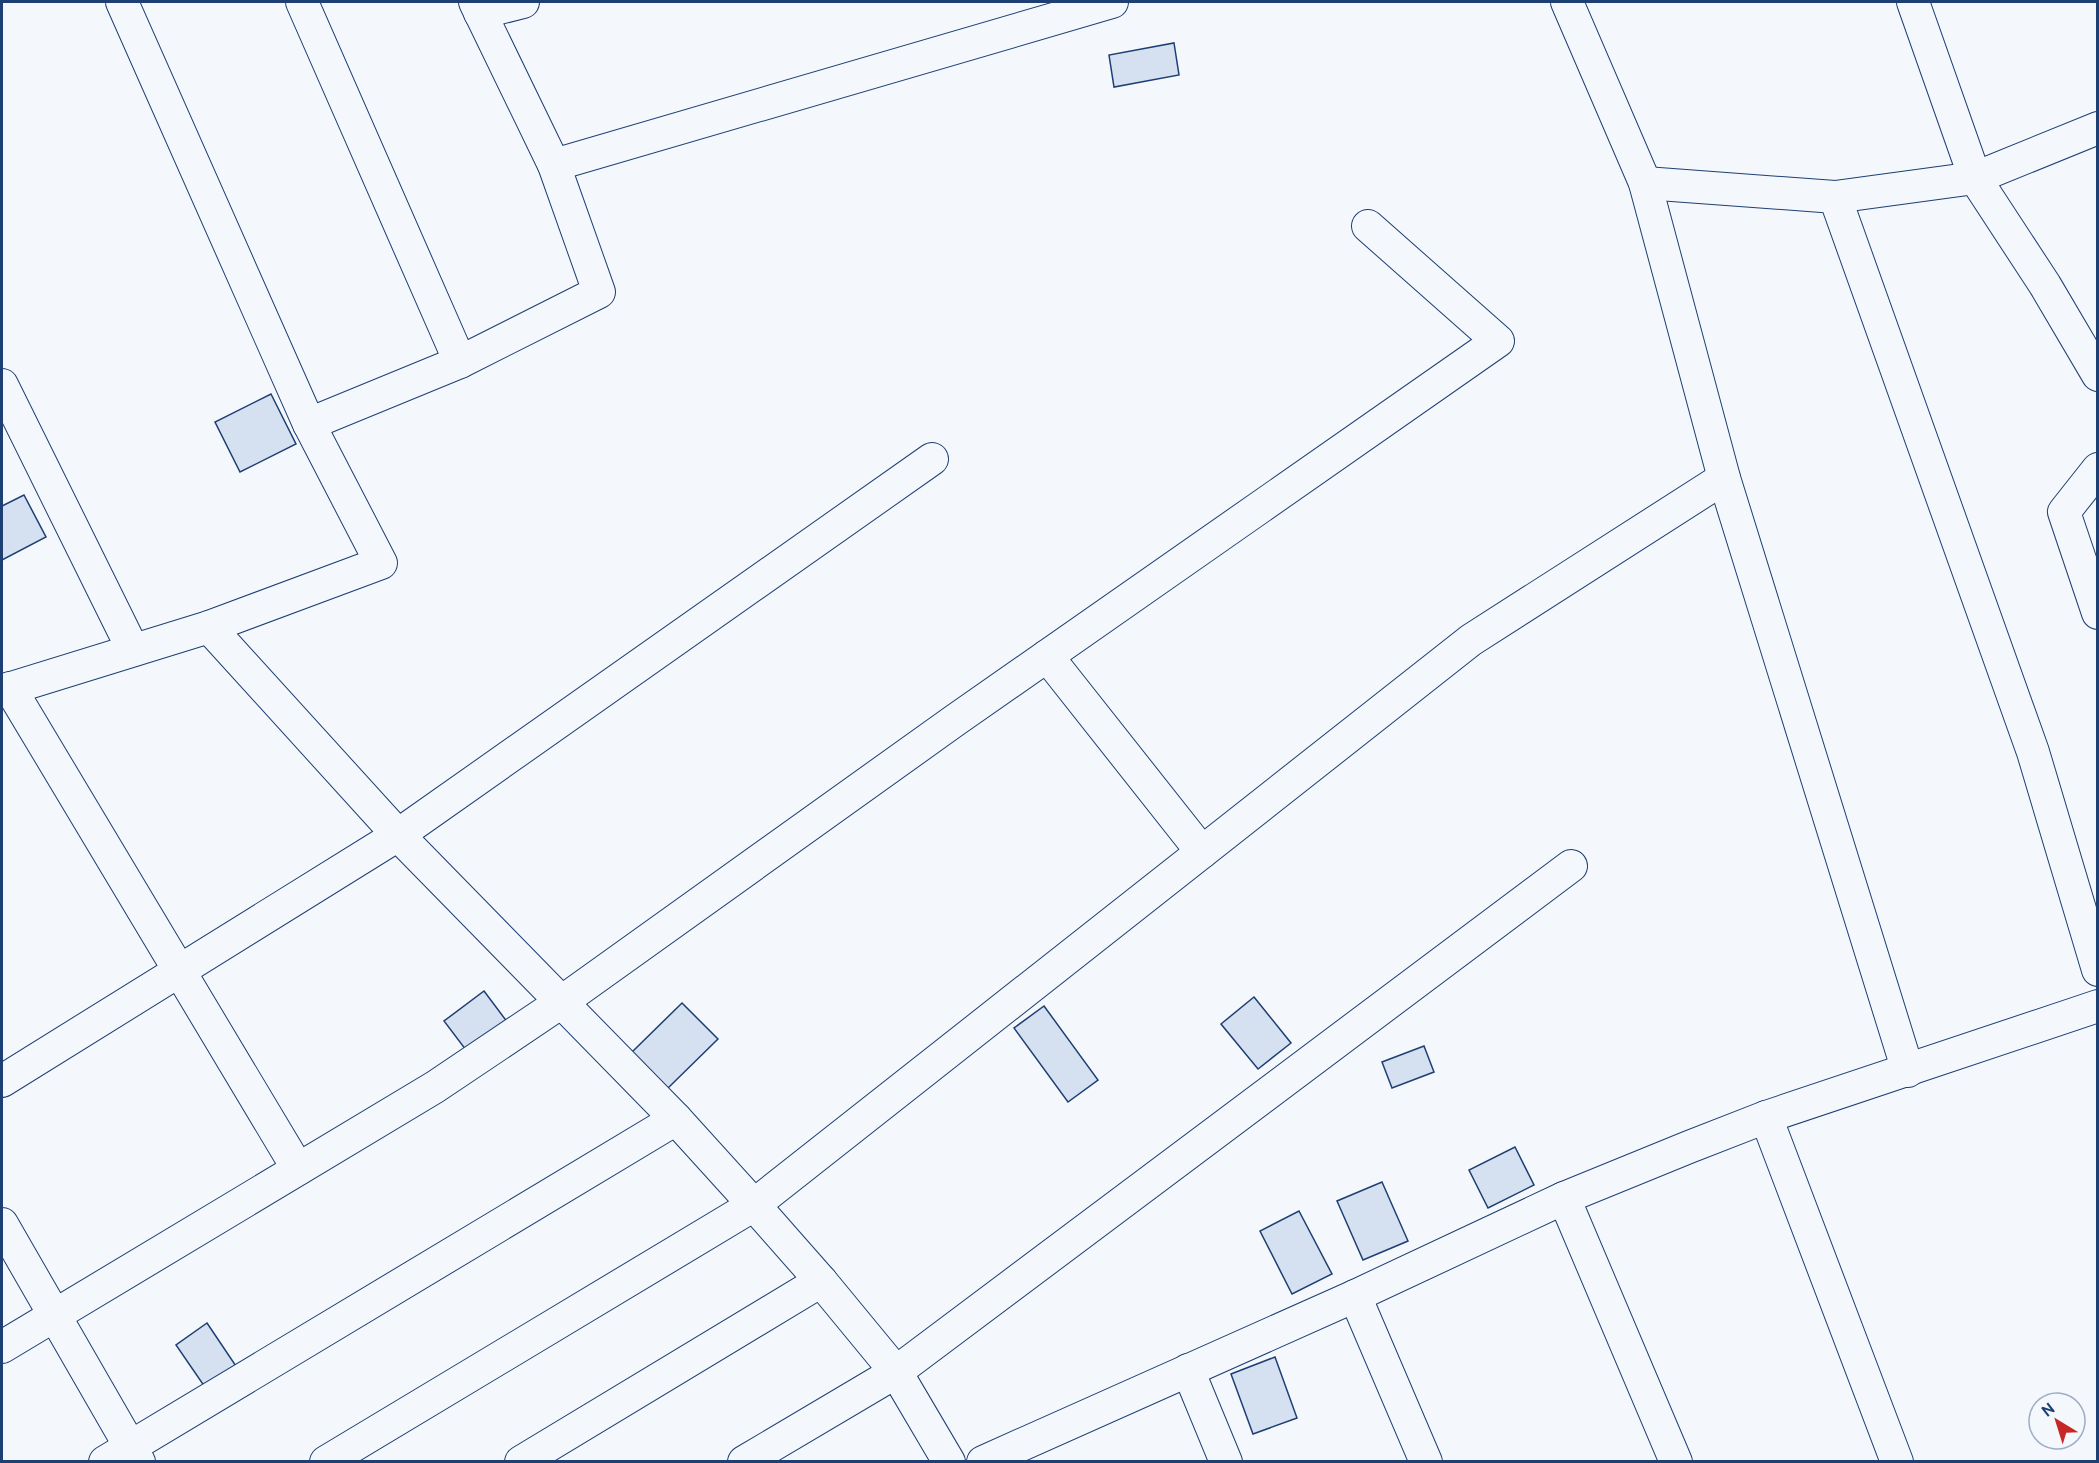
<svg xmlns="http://www.w3.org/2000/svg" width="2099" height="1463" font-family="Cabin,sans-serif">
  <rect width="100%" height="100%" fill="#f4f7fb"/>
  <g fill="#d5e0f0" stroke="#1d3f73" stroke-width="1.5">
    <path d="M 1174,43 L 1179,75 L 1114,87 L 1109,55 Z"/>
    <path d="M 271,394 L 296,444 L 240,472 L 215,422 Z"/>
    <path d="M 24,495 L 46,537 L 2,560 L 2,506 Z"/>
    <path d="M 484,991 L 508,1023 L 469,1054 L 444,1021 Z"/>
    <path d="M 1254,997 L 1291,1043 L 1258,1069 L 1221,1024 Z"/>
    <path d="M 682,1003 L 718,1039 L 667,1089 L 631,1053 Z"/>
    <path d="M 1044,1006 L 1098,1080 L 1068,1102 L 1014,1028 Z"/>
    <path d="M 1424,1046 L 1434,1072 L 1392,1088 L 1382,1062 Z"/>
    <path d="M 1515,1147 L 1534,1185 L 1488,1208 L 1469,1170 Z"/>
    <path d="M 1382,1182 L 1408,1241 L 1363,1260 L 1337,1201 Z"/>
    <path d="M 1299,1211 L 1332,1274 L 1292,1294 L 1260,1231 Z"/>
    <path d="M 207,1323 L 240,1372 L 209,1393 L 176,1345 Z"/>
    <path d="M 1275,1357 L 1297,1418 L 1253,1434 L 1231,1374 Z"/>
  </g>
  <g fill="none" stroke-linecap="round" stroke-linejoin="round">
    <g stroke="#1d3f73" stroke-width="34">
      <g id="street">
        <path d="M 302,2 L 460,362"/>
        <path d="M 1567,2 L 1645,183 L 1724,478 L 1908,1071"/>
        <path d="M 1913,2 L 1975,178 L 2045,285 L 2098,375"/>
        <path d="M 480,13 L 523,2"/>
        <path d="M 554,165 L 1112,2"/>
        <path d="M 1645,183 L 1835,197 L 2033,752 L 2098,970"/>
        <path d="M 1835,197 L 1975,178 L 2098,128"/>
        <path d="M 2,385 L 133,650"/>
        <path d="M 309,424 L 460,362 L 599,292 L 554,165 L 475,2"/>
        <path d="M 2098,469 L 2064,512 L 2098,613"/>
        <path d="M 209,627 L 398,835 L 676,1119 L 754,1205 L 821,1281 L 896,1372 L 949,1462"/>
        <path d="M 1047,656 L 1202,852"/>
        <path d="M 10,688 L 298,1169"/>
        <path d="M 2,691 L 209,627 L 381,563 L 309,424 L 122,2"/>
        <path d="M 2,1081 L 398,835 L 932,459"/>
        <path d="M 1766,1117 L 1897,1462"/>
        <path d="M 1564,1198 L 1676,1462"/>
        <path d="M 2,1224 L 139,1462"/>
        <path d="M 1355,1296 L 1426,1462"/>
        <path d="M 2,1347 L 435,1087 L 560,1003 L 954,721 L 1498,341 L 1368,226"/>
        <path d="M 1188,1370 L 1226,1462"/>
        <path d="M 105,1462 L 676,1119"/>
        <path d="M 326,1462 L 754,1205 L 1471,640 L 1724,478"/>
        <path d="M 521,1462 L 821,1281"/>
        <path d="M 744,1462 L 896,1372 L 1571,866"/>
        <path d="M 983,1462 L 1355,1296 L 1564,1198 L 1689,1147 L 1766,1117 L 2098,1006"/>
      </g>
    </g>
    <use href="#street" stroke="#f4f7fb" stroke-width="32"/>
  </g>
  <rect width="2099" height="1463" fill="none" stroke="#1d3f73" stroke-width="6"/>
  <g transform="translate(2057 1421) rotate(322)"><circle r="28" fill="#f4f7fb" stroke="#9eadc5" stroke-width="1.5"/>
  <path d="M0-4.5L10 22L0 15L-10 22Z" fill="#c62828"/>
  <text y="-9" font-size="16" font-weight="bold" text-anchor="middle" fill="#1d3f73">N</text>
  </g>
</svg>
